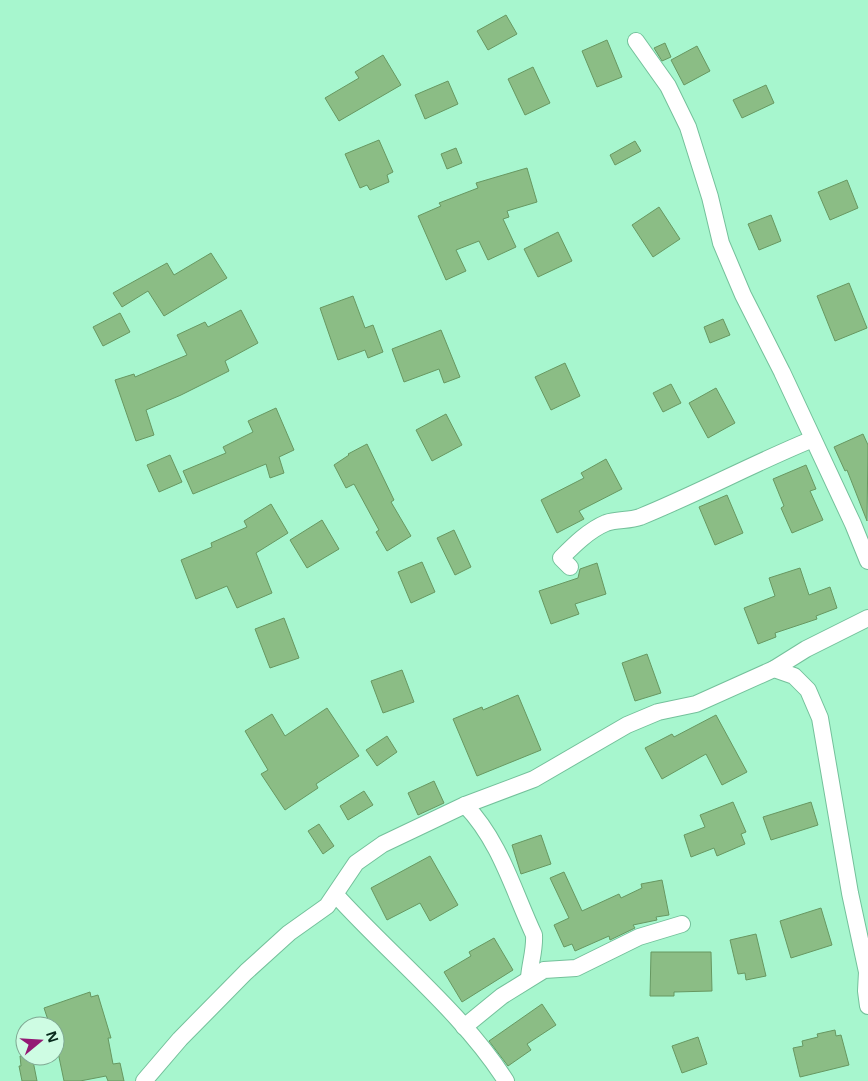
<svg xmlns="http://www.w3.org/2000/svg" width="868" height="1081" font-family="'Open Sans',sans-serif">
  <rect width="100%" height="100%" fill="#a7f6ce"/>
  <g fill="#8bbd85" stroke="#679861">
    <path d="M 506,15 L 517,34 L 488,50 L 477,31 Z"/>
    <path d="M 607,40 L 622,77 L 597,87 L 582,51 Z"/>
    <path d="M 665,43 L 671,57 L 662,61 L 654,48 Z"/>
    <path d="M 697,46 L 710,71 L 684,85 L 671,60 Z"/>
    <path d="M 383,55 L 401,85 L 339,121 L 325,98 L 359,78 L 355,72 Z"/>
    <path d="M 533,67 L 550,103 L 525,115 L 508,79 Z"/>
    <path d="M 448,81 L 458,104 L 425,119 L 415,95 Z"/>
    <path d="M 766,85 L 774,103 L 742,118 L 733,100 Z"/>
    <path d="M 379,140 L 393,172 L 387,175 L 389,182 L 370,190 L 367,185 L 360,188 L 345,154 Z"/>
    <path d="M 635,141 L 641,151 L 615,165 L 610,155 Z"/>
    <path d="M 456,148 L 462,163 L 447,169 L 441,154 Z"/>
    <path d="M 527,168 L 537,202 L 507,211 L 509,217 L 503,219 L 516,247 L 488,260 L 479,241 L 456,250 L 466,271 L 446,280 L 418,216 L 441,206 L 439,203 L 478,188 L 476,183 Z"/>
    <path d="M 847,180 L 858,208 L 830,220 L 818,192 Z"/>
    <path d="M 659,207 L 680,239 L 653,257 L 632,225 Z"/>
    <path d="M 771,215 L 781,241 L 759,250 L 748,224 Z"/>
    <path d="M 558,232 L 572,261 L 538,277 L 524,249 Z"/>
    <path d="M 211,253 L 227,278 L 164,316 L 148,291 L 122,307 L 113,293 L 167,263 L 174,275 Z"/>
    <path d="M 849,283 L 867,328 L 835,341 L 817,296 Z"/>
    <path d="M 353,296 L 365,328 L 373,325 L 383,352 L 368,358 L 365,350 L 338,360 L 320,308 Z"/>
    <path d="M 241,310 L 258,343 L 225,361 L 229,371 L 181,395 L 146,410 L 154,435 L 136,441 L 115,380 L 134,374 L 135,377 L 187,355 L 177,335 L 205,322 L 208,327 Z"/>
    <path d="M 120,313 L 130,332 L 103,346 L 93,327 Z"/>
    <path d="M 723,319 L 730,335 L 710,343 L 704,327 Z"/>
    <path d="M 441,330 L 460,377 L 444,383 L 439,369 L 404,382 L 392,349 Z"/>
    <path d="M 565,363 L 580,396 L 551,410 L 535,377 Z"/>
    <path d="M 671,384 L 681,403 L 663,412 L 653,393 Z"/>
    <path d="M 716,388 L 735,423 L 708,438 L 689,403 Z"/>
    <path d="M 276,408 L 294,450 L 279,457 L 284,473 L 270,478 L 266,464 L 193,494 L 183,471 L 226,453 L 223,447 L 253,432 L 248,421 Z"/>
    <path d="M 446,414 L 462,445 L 432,461 L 416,430 Z"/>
    <path d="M 863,434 L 868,445 L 867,521 L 847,470 L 845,471 L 834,447 Z"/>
    <path d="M 367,444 L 394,500 L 391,502 L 411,536 L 387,551 L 376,532 L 379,530 L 354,484 L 346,488 L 334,465 L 349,455 L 348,454 Z"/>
    <path d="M 170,455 L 182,482 L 159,492 L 147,465 Z"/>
    <path d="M 606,459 L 622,489 L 579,511 L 584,519 L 557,533 L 541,500 L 584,478 L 581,473 Z"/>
    <path d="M 806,465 L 816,489 L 810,491 L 823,520 L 792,533 L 781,508 L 784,506 L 773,479 Z"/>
    <path d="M 727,495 L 743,533 L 715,545 L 699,507 Z"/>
    <path d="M 271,504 L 288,533 L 256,553 L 272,593 L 237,608 L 227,586 L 196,599 L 181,560 L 212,547 L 211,543 L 247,527 L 244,521 Z"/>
    <path d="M 322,520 L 339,549 L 307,568 L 290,540 Z"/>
    <path d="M 454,530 L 471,567 L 455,575 L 437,538 Z"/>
    <path d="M 422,562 L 435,592 L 411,603 L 398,572 Z"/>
    <path d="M 597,563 L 606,594 L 575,604 L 579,614 L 551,624 L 539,591 L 578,578 L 580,569 Z"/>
    <path d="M 800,568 L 809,595 L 830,587 L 837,608 L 816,616 L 817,619 L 775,633 L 776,637 L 758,644 L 744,608 L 775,596 L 769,578 Z"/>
    <path d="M 284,618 L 299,658 L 270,668 L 255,629 Z"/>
    <path d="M 647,654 L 661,693 L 635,701 L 622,663 Z"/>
    <path d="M 402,670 L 414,702 L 383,713 L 371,681 Z"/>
    <path d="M 518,695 L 541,750 L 477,776 L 453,719 L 482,707 L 483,710 Z"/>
    <path d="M 327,708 L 359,756 L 316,784 L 318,788 L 285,810 L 261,774 L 268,770 L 245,731 L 272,714 L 285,736 Z"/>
    <path d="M 716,715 L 747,772 L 722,785 L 706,754 L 662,779 L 645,748 L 672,734 L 674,737 Z"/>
    <path d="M 387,736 L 397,752 L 377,766 L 366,750 Z"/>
    <path d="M 434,781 L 444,803 L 418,815 L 408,793 Z"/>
    <path d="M 364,791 L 373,805 L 348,820 L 340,806 Z"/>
    <path d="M 733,802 L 746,832 L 741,834 L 745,844 L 717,856 L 714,848 L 691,857 L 684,835 L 705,827 L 700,815 Z"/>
    <path d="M 811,802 L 818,825 L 771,840 L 763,817 Z"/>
    <path d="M 319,824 L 334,846 L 323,854 L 308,831 Z"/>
    <path d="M 541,835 L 551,864 L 521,874 L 512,845 Z"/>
    <path d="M 430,856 L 458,905 L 430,921 L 420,903 L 387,920 L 371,888 Z"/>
    <path d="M 564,872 L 582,911 L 619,894 L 621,898 L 642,888 L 641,884 L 662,880 L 669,915 L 656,917 L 657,920 L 633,925 L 635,928 L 610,940 L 609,936 L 575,951 L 572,944 L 564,947 L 554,925 L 569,918 L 550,878 Z"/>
    <path d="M 821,908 L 832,945 L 791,958 L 780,921 Z"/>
    <path d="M 756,934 L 766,976 L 746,980 L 745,973 L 738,974 L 730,940 Z"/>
    <path d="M 494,938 L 513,970 L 462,1002 L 444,972 L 471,956 L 469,952 Z"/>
    <path d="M 651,952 L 711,952 L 712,991 L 674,992 L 674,996 L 650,996 Z"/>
    <path d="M 90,992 L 91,997 L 98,995 L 111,1038 L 108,1038 L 113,1064 L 120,1063 L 124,1081 L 108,1081 L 106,1076 L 80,1081 L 64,1081 L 55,1038 L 55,1026 L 50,1026 L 44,1008 Z"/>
    <path d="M 542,1004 L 556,1025 L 527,1044 L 531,1050 L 508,1066 L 489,1041 Z"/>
    <path d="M 835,1030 L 836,1036 L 841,1035 L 849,1065 L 800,1077 L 793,1048 L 803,1046 L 802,1041 L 818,1037 L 817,1034 Z"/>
    <path d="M 698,1037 L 707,1064 L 682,1073 L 672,1046 Z"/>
    <path d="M 20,1056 L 32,1056 L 37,1081 L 22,1081 L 19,1066 L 21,1066 Z"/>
  </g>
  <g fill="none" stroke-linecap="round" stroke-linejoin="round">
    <g stroke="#74c19b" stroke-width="18">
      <g id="street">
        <path d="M 636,41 L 668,86 L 688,127 L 710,197 L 721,243 L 743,295 L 782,372 L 853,524 L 868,561"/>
        <path d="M 570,567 L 561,558 C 574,545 589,530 606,523 C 617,519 629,521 640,517 C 699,493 754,463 813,439"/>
        <path d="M 774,669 L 806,649 L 868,618"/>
        <path d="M 465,805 C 500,841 513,890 534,935 C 535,950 530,963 529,978"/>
        <path d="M 336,895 C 390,955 463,1013 506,1081"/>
        <path d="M 464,1027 L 502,996 L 544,970 L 576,968 L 639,937 L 682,924"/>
        <path d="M 144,1081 L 180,1039 L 246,972 L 289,933 L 327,906 L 356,863 L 383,844 L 465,805 L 534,779 L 627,725 L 658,712 L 696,704 L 774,669 L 794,676 L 808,690 L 820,718 L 850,893 L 867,972 L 866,991 L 868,1006"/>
      </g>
    </g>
    <use href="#street" stroke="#fff" stroke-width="16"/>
  </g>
  <g transform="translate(40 1041) rotate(72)"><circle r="24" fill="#cefce3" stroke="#7fa893"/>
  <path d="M0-4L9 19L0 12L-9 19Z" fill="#941974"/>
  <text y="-8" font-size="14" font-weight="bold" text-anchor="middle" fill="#082a1c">N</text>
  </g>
</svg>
